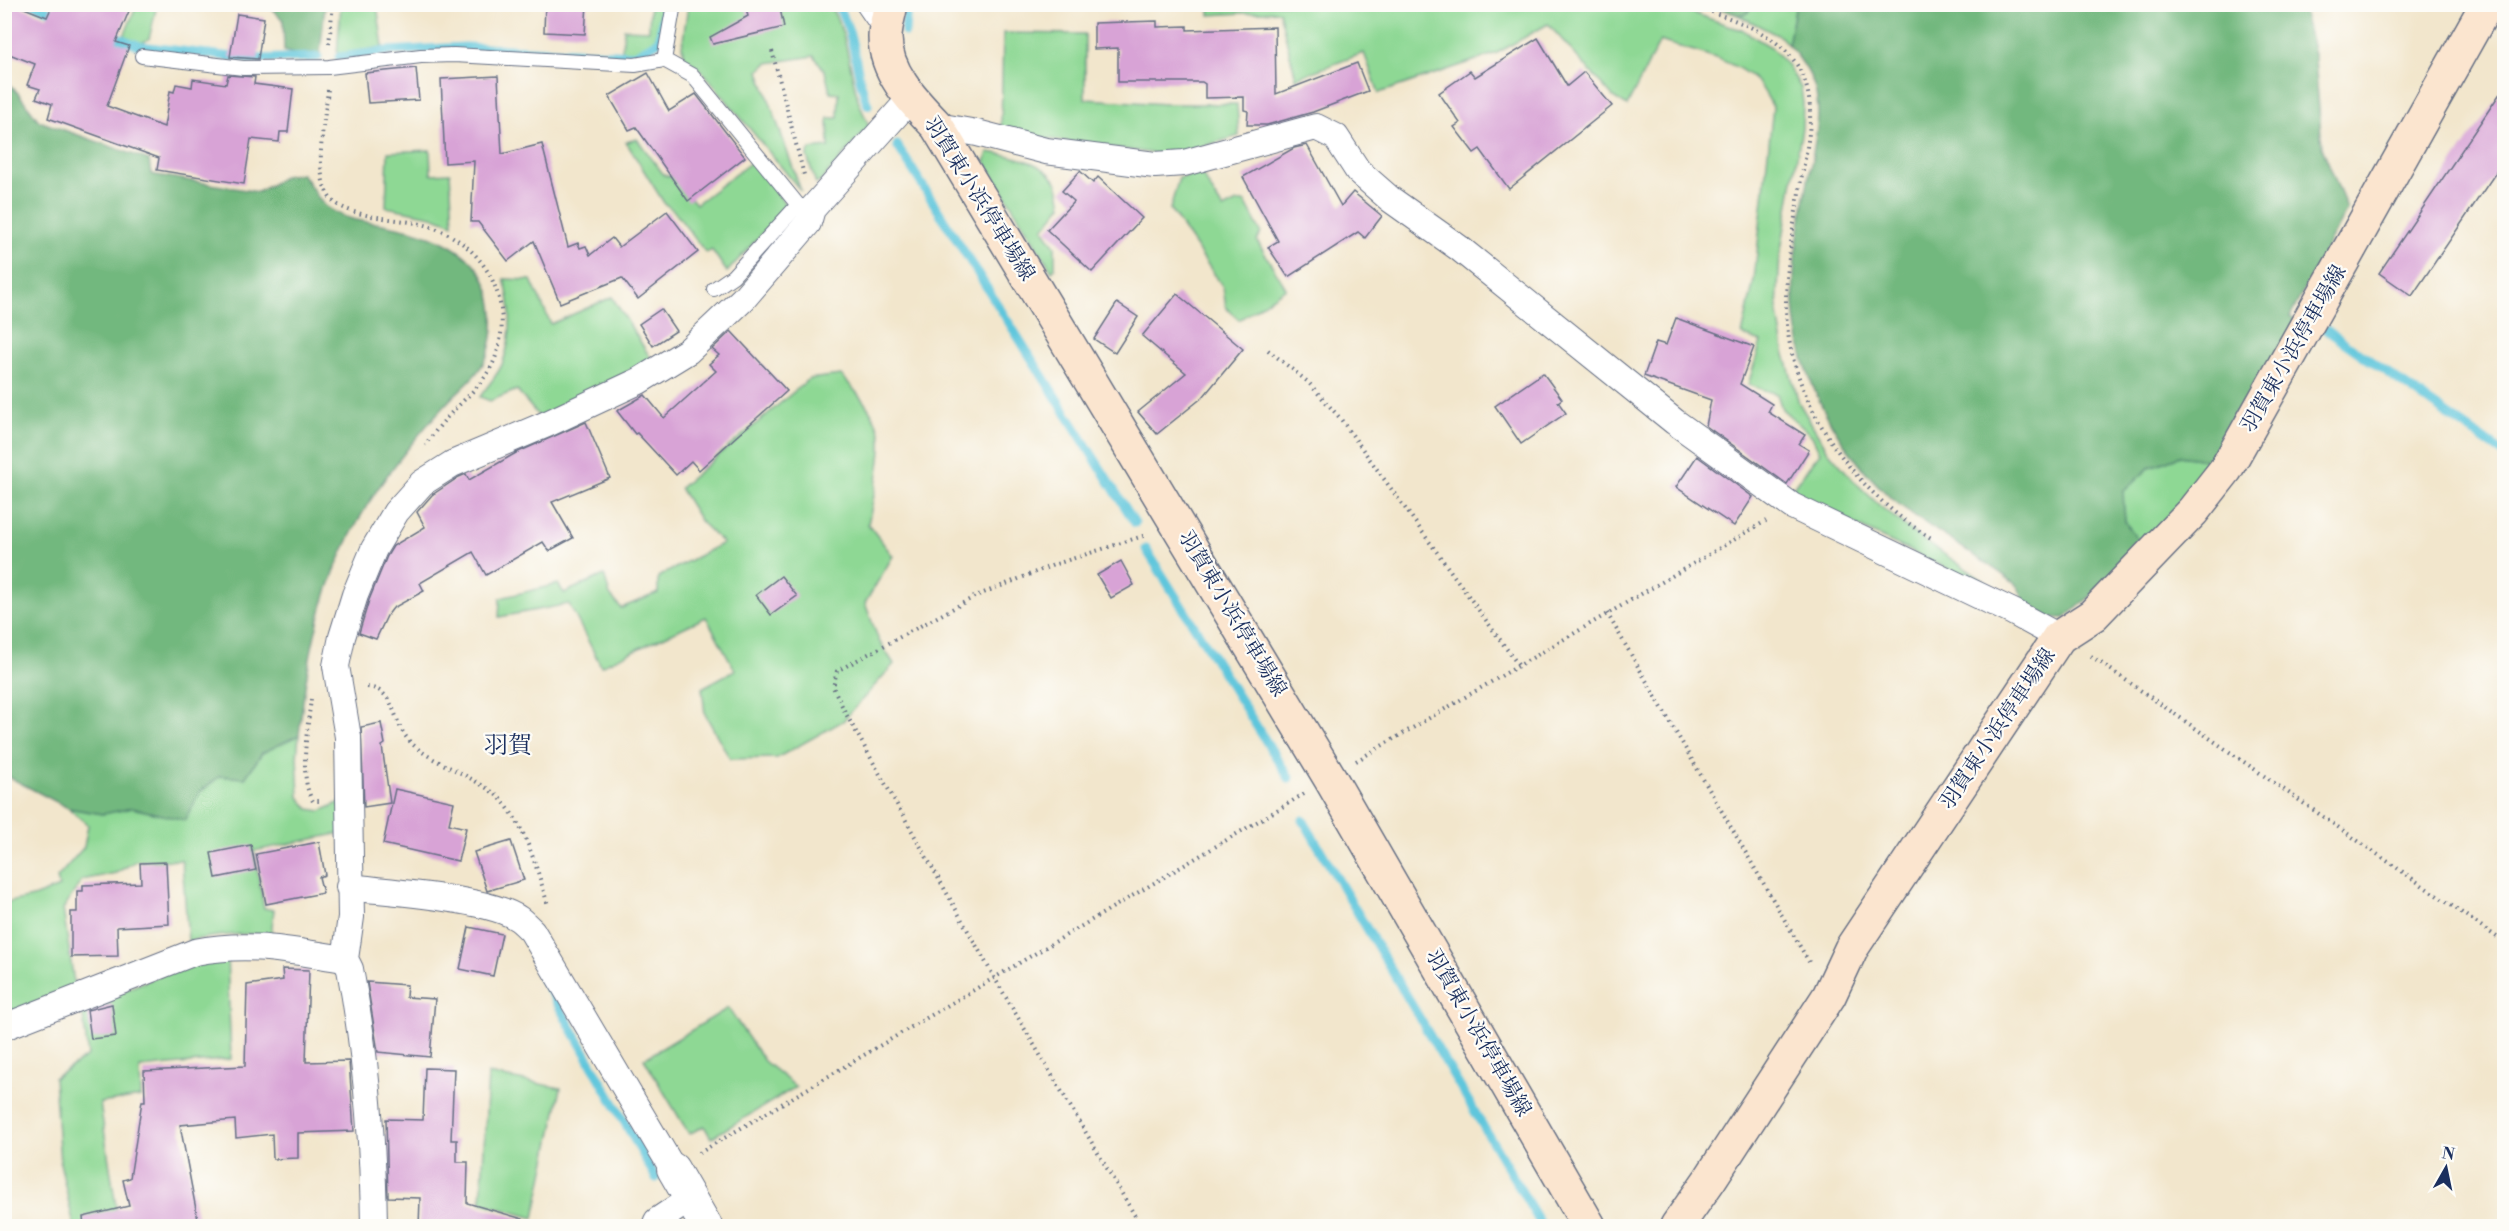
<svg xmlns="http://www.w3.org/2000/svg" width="2509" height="1231" font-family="'Libre Bodoni','Noto Serif JP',serif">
  <rect width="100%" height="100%" fill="#fdfcf7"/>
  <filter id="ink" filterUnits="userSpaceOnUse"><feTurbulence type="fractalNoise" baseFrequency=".0167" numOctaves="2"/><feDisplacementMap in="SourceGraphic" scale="12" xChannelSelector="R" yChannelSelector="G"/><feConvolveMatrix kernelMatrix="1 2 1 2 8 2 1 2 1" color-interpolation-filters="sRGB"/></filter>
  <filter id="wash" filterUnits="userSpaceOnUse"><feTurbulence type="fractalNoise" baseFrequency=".008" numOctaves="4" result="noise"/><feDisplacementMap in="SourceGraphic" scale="24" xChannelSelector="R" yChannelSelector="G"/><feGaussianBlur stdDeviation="1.35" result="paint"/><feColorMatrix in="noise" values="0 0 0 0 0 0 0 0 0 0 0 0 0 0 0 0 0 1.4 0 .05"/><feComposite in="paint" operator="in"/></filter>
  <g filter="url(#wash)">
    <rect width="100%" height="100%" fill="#f2e6cc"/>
    <g fill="#8ed894" stroke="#548479" stroke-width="1.5">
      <path d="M 1209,4 L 1671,5 L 1744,31 L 1771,47 L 1788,66 L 1801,88 L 1803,103 L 1802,128 L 1780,255 L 1777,307 L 1784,351 L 1799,403 L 1828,451 L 1855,482 L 1880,506 L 1917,536 L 1992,586 L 1995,591 L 1800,499 L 1790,491 L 1820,453 L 1812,436 L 1782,409 L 1777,394 L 1748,385 L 1761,342 L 1742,335 L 1754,280 L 1773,107 C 1767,97 1763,87 1755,80 C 1731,58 1690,51 1660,41 L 1627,106 L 1613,97 L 1548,24 L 1497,53 L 1379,93 L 1364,53 L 1296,78 L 1279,11 L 1209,15 Z"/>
      <path d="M 137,5 L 157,5 L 149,39 L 141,43 L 124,36 Z"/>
      <path d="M 341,5 L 377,5 L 383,47 L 337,54 Z"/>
      <path d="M 650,5 L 661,5 L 656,39 L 635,52 L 622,51 L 624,29 L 649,30 Z"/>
      <path d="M 688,5 L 829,5 C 848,32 848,64 857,95 C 859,106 865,116 869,126 L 820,182 L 816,184 L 807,156 L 810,149 L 829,147 L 828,118 L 838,118 L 839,93 L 830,92 L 825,71 L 814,56 L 768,63 L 759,71 L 801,191 L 704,73 L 685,57 L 682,47 Z"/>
      <path d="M 1751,5 L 1796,5 L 1788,45 L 1781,37 L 1738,15 L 1748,13 Z"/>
      <path d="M 1003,33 L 1085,34 L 1085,99 L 1166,104 L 1237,104 L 1239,136 L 1182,152 L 1158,154 L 1028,136 L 1001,130 Z"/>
      <path d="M 637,139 L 664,175 L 673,177 L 696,204 L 754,160 L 786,205 L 781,213 L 727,272 L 712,250 L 706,253 L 674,211 L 664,203 L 626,142 Z"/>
      <path d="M 430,150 L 431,174 L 450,173 L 453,224 L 432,216 L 386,207 L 388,152 Z"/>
      <path d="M 988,152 C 1009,155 1044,161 1056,182 C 1060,188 1060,198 1062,205 L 1043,229 L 1055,246 L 1055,268 L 1052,271 L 985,162 Z"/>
      <path d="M 1201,173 L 1223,209 L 1237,202 L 1245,202 L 1261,232 L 1257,241 L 1286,288 L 1239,320 L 1226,308 L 1223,287 L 1170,209 L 1179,178 Z"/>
      <path d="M 504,279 L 531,280 L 551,324 L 612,297 L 652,360 L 540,418 L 517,390 L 490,401 L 480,397 C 487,386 499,374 503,362 C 513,334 512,306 504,279 Z"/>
      <path d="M 841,375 C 856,391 873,410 880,432 C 885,451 872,504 868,524 L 893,556 L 865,603 L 879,641 L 894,664 L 843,721 L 777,758 L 730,759 L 705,714 L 702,688 L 735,670 L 706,617 L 601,666 L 569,604 L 499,617 L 500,598 L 558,584 L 564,593 L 604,575 L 610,595 L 621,608 L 658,593 L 658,577 L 723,543 L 701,522 L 680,488 L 809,379 Z"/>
      <path d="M 2180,456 L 2218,462 L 2145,550 L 2125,522 L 2122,492 L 2150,467 Z"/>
      <path d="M 299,735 L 297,757 L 299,797 L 309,809 L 321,811 L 341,802 L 342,833 L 254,851 L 264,908 L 274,910 L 271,935 C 242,932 216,935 188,941 L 182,860 L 136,861 L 116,873 L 82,880 L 63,909 L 75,989 L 5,1014 L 4,903 L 33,897 L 59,887 L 57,878 L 84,847 L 88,825 L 68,808 L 103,814 L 132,808 L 185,820 L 200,792 L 220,776 L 245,778 L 262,753 Z"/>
      <path d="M 227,955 L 231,1059 L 140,1068 L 141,1097 L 100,1103 L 119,1226 L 74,1226 L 60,1163 L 54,1078 L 88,1056 L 82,1008 L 196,960 Z"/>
      <path d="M 728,1008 L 764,1061 L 796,1087 L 711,1138 L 704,1126 L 689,1134 L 644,1059 Z"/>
      <path d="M 488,1074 L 561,1088 L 534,1218 L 481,1203 Z"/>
    </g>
    <g fill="#72b87e" stroke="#46746e" stroke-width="1.5">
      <path d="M 268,5 L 325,5 L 320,53 L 294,54 L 284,51 L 283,20 Z"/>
      <path d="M 1709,5 L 1751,5 L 1748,13 L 1738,15 Z"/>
      <path d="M 1796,5 L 2302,5 L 2315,59 L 2322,147 L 2347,209 L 2290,316 L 2299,322 L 2218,462 L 2180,456 L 2150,467 L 2123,492 L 2125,522 L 2145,550 L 2065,618 C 2048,618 2031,617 2023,600 C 2021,594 2020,588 2015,584 C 2000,571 1982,561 1966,550 C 1940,532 1912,517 1888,495 C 1836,446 1798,376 1794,304 C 1791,256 1804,206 1812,159 C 1815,140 1820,120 1817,100 C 1815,79 1802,60 1788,45 Z"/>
      <path d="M 5,80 L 18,93 L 39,121 L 149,160 L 151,174 L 258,192 L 287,175 L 302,174 C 311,184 317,200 327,207 C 346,220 360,221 382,224 C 415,230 447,238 472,262 C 495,285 498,327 487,356 C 478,377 460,388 446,404 C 431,420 416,438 402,456 C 332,543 310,626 299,735 L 262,753 L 245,778 L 220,776 L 200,792 L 185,820 L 132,808 L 103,814 L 68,808 L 5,775 Z"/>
    </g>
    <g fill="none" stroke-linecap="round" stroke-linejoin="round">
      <g stroke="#5fc6dc" stroke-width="9">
        <path d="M 34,4 L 59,15"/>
        <path d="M 836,4 C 857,34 854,73 868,105"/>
        <path d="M 905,32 L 907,4"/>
        <path d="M 109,34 L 140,46 L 250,59 L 318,57"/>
        <path d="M 339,57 L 387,51 L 465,47 L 635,55 L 659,41 L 665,4"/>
        <path d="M 897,145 L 1135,523"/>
        <path d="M 2325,329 L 2504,454"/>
        <path d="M 1146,549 L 1289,778"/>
        <path d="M 1303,820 L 1542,1226"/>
        <path d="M 543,978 L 656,1178"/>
      </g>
    </g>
    <g id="blocks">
      <g fill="#d8a3d6">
        <path d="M 4,4 L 14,4 L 47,17 L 53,4 L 132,4 L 116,42 L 129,46 L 107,106 L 164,127 L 170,91 L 174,92 L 176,84 L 192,87 L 193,79 L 226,84 L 228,75 L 255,77 L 254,84 L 293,89 L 288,132 L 280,132 L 279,142 L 251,139 L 244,184 L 157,170 L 159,158 L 48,118 L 52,104 L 36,98 L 40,89 L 27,85 L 35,64 L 4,52 Z"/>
        <path d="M 545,4 L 587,4 L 585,34 L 544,32 Z"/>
        <path d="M 745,4 L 779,4 L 784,27 L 713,44 L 710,37 L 748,16 Z"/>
        <path d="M 237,14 L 264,18 L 258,59 L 230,57 Z"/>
        <path d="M 1157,21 L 1157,27 L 1187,26 L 1187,30 L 1275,27 L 1276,94 L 1357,63 L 1368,91 L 1313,112 L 1267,125 L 1247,125 L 1248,111 L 1244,110 L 1244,97 L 1205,98 L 1205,84 L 1202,82 L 1118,82 L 1118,48 L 1094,49 L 1094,23 Z"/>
        <path d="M 1538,38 L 1567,86 L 1584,72 L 1612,106 L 1509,189 L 1480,149 L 1474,153 L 1454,127 L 1460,123 L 1439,93 L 1470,71 L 1475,77 Z"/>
        <path d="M 416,68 L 419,100 L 368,103 L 365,73 Z"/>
        <path d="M 648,73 L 669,111 L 696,94 L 745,157 L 688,201 L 636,127 L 629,130 L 609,96 Z"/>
        <path d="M 498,76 L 502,154 L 542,144 L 568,247 L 578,243 L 580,248 L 586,246 L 590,255 L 612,238 L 619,247 L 667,211 L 698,252 L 638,299 L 622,278 L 560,303 L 534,241 L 508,261 L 478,222 L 471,222 L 474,161 L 445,163 L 441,79 Z"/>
        <path d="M 2505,86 L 2505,159 L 2412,296 L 2379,273 Z"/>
        <path d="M 1307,145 L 1341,206 L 1353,192 L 1382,216 L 1365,238 L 1358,232 L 1288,277 L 1268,247 L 1278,241 L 1243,177 L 1294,148 Z"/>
        <path d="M 1080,171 L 1093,183 L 1098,177 L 1142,218 L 1092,272 L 1047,230 L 1074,201 L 1062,191 Z"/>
        <path d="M 1177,294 L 1243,349 L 1203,397 L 1157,434 L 1138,412 L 1186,373 L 1142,336 Z"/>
        <path d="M 1117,303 L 1138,317 L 1115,353 L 1094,339 Z"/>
        <path d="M 661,309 L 676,331 L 653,346 L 639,324 Z"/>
        <path d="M 1676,318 L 1754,347 L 1740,384 L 1772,404 L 1768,412 L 1805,435 L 1799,444 L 1809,450 L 1787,484 L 1706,426 L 1711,400 L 1644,376 L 1656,342 L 1666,345 Z"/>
        <path d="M 731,331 L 787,391 L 699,470 L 691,461 L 676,475 L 637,433 L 635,434 L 617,411 L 645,395 L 664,418 L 716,371 L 709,364 L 719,355 L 712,349 Z"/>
        <path d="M 1543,373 L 1562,399 L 1558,402 L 1566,413 L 1521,444 L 1495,406 Z"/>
        <path d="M 586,422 L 610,478 L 552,502 L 573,538 L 549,551 L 543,542 L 486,575 L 473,552 L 420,583 L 424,591 L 393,608 L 387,616 L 376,639 L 359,633 L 369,600 L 387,556 L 393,546 L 425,527 L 417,512 L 432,495 L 459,477 L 466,474 L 469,480 L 516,453 Z"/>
        <path d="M 1697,456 L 1753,497 L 1734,526 L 1676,487 Z"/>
        <path d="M 1121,561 L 1134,585 L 1111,598 L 1097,575 Z"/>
        <path d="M 781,576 L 797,596 L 771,615 L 756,595 Z"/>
        <path d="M 381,723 L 385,744 L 382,746 L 390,803 L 364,807 L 361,727 Z"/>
        <path d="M 395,789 L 454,802 L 449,824 L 466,828 L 458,861 L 383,844 Z"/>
        <path d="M 511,841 L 524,880 L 487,891 L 474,852 Z"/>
        <path d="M 319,842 L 325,875 L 319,877 L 323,893 L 266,904 L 256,854 Z"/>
        <path d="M 251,845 L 256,870 L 216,878 L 211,853 Z"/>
        <path d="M 166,862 L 169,924 L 117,927 L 118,956 L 71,957 L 71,912 L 77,912 L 77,891 L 83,891 L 83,885 L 141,883 L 140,863 Z"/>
        <path d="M 469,927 L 502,934 L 493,976 L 460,969 Z"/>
        <path d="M 282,969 L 309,970 L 306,1062 L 349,1061 L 354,1131 L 298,1133 L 298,1158 L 273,1159 L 272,1134 L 236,1138 L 235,1120 L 180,1125 L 198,1220 L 164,1227 L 84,1227 L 83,1217 L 129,1206 L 123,1180 L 130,1178 L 142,1101 L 145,1101 L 144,1071 L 245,1066 L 247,985 L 283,980 Z"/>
        <path d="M 367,982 L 407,985 L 406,997 L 435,999 L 430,1057 L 378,1052 Z"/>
        <path d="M 112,1004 L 116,1036 L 91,1039 L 87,1010 Z"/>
        <path d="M 425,1068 L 454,1069 L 451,1140 L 457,1140 L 457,1162 L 468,1162 L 467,1203 L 523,1219 L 522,1227 L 419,1227 L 420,1198 L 388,1197 L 386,1119 L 423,1120 Z"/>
      </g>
    </g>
  </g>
  <g filter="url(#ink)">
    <use href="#blocks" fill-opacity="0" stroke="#666f84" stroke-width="1.5"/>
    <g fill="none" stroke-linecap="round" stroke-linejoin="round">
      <g stroke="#666f84" stroke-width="16">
        <g id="service">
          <path d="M 674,4 L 664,60 L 693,76 L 798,205 L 812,209"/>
          <path d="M 862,4 L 882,33"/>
          <path d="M 142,56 L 243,68 L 329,67 L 421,56 L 454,55 L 635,65 L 664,60"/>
          <path d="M 714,289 L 733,276 L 798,205"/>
        </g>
      </g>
      <g stroke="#666f84" stroke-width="28">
        <g id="minor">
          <path d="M 937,126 L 977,133 L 1046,151 L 1155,165 L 1184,163 L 1316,127 L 1336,137 L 1358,171 L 1390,199 L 1459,248 L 1675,422 L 1792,506 L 2013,612 L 2059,637"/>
          <path d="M 349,887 C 388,892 490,898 519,919 C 523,922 528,927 532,931 L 673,1169"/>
          <path d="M 4,1027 L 195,952 C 250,941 290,951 345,959"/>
          <path d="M 374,1226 C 373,1140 366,1054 350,969 L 345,959 L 351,917 L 348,737 L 336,666 L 342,637 L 355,595 L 374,549 L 396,512 L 422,483 L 452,464 L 547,424 L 639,381 L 688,351 L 743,299 L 808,223 L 812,209 L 911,98"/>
          <path d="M 655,1226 L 657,1221 L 690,1199"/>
        </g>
      </g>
      <g stroke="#666f84" stroke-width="34">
        <path id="tertiary" d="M 673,1169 L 706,1226"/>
      </g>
      <g stroke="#666f84" stroke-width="36">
        <g id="secondary">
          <path d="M 891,4 C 889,15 885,27 885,37 C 885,73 914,102 937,126 L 1330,778 L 1589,1226"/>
          <path d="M 1677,1226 L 1710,1179 L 1829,996 L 1851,949 L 2059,637 L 2093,615 L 2193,511 L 2226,469 L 2487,4"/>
        </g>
      </g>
      <g stroke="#666f84" stroke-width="4" stroke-dasharray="1.5 4.5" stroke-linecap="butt">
        <path d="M 1689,4 C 1725,17 1772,29 1795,62 C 1821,100 1807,144 1800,186 C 1794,225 1786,264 1786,303 C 1785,396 1853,492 1931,538"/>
        <path d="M 329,44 L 333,4"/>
        <path d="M 772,51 L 804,175"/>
        <path d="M 328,90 C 325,118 311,180 333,201 C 352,219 403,218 429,226 C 487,245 517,304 494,361 C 485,381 469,395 454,410 C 443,421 434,433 425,445"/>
        <path d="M 1268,350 L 1308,382 L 1340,418 L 1519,666"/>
        <path d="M 1607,613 L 1809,962"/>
        <path d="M 2091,656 L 2504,942"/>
        <path d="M 367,687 C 396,690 392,720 407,738 C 421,756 449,766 468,777 C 480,784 497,793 505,804 C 528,833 537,870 548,905"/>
        <path d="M 311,699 C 308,726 298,779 313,801 L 321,801"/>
        <path d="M 1356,761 L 1766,521"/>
        <path d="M 699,1153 L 1304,794"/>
        <path d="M 1141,1226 L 994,977 L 846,714 L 833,687 L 837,671 L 976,596 L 1056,564 L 1146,535"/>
      </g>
      <use href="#service" stroke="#fff" stroke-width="14"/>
      <use href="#minor" stroke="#fff" stroke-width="26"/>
      <use href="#tertiary" stroke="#fff" stroke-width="32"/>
      <use href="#secondary" stroke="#fbe5cf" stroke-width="33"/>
    </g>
  </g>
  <g text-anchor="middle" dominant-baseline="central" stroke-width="4.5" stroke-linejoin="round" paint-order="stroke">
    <g font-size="21" fill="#1b2f5e" stroke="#fdfcf7">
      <text transform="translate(979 199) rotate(58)">羽賀東小浜停車場線</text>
      <text transform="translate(2294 349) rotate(-60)">羽賀東小浜停車場線</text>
      <text transform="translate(1232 614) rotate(59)">羽賀東小浜停車場線</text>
      <text transform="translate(1998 729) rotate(-56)">羽賀東小浜停車場線</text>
      <text transform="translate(1478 1033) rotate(60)">羽賀東小浜停車場線</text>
    </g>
    <g font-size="24" fill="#1b2f5e" stroke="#fdfcf7">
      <text x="508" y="746">羽賀</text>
    </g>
  </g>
  <rect width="2509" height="1231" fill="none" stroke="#fdfcf7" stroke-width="24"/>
  <g transform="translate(2446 1168) rotate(9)" stroke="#fdfcf7" stroke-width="4.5" paint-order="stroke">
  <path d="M0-4.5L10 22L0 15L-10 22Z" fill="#1b2f5e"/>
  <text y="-9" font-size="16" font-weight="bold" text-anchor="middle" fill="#1b2f5e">N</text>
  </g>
</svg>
